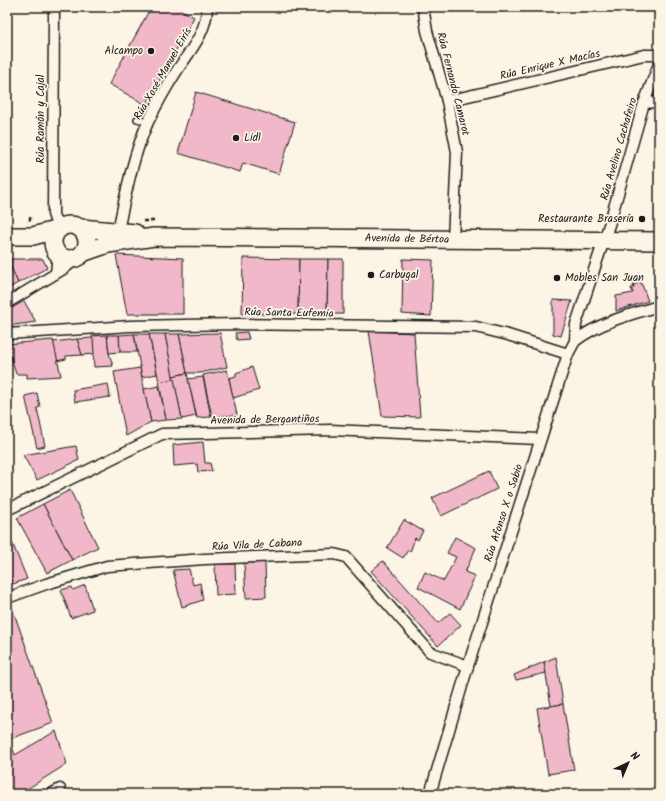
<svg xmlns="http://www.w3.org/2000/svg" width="666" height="801" font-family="Kalam,sans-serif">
  <rect width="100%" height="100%" fill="#fcf5e5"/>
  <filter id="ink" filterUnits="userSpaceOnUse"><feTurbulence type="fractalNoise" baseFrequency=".025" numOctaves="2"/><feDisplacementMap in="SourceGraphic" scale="8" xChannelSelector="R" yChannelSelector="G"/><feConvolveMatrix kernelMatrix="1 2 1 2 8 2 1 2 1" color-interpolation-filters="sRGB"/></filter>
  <g filter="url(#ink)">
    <g fill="#f1b8ca" stroke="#1c1c1c">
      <path d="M 151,7 L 176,7 L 194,17 L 146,105 L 109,84 Z"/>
      <path d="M 196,92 L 295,122 L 279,174 L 243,163 L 240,172 L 178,153 Z"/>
      <path d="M 116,255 L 183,258 L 183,314 L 127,314 Z"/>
      <path d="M 243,258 L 299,259 L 298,314 L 242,314 Z"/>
      <path d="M 7,259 L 11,259 L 11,267 L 18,283 L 7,289 Z"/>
      <path d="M 11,259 L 43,259 L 47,268 L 18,283 L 11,267 Z"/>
      <path d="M 299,259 L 328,259 L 327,314 L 298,314 Z"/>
      <path d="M 328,259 L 343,259 L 343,314 L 327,314 Z"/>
      <path d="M 403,259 L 433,260 L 431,316 L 402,314 Z"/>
      <path d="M 641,282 L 648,301 L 616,311 L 616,296 L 633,293 L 631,288 L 634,288 L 633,285 Z"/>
      <path d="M 553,300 L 572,301 L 561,336 L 553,334 Z"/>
      <path d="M 24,301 L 36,322 L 7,326 L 7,311 Z"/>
      <path d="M 369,331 L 414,333 L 420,417 L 382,416 Z"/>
      <path d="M 247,332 L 249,339 L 237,340 L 235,333 Z"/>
      <path d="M 220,333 L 227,367 L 200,373 L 187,373 L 179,334 Z"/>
      <path d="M 134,334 L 149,334 L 157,374 L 142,377 Z"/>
      <path d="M 134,334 L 137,352 L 120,352 L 119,335 Z"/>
      <path d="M 149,334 L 165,334 L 174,379 L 159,382 Z"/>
      <path d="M 165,334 L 179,334 L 187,373 L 173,376 Z"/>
      <path d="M 107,335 L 109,353 L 113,366 L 94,367 L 92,336 Z"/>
      <path d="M 107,335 L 119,335 L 120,352 L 109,353 Z"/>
      <path d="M 93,338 L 94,354 L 82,355 L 77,339 Z"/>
      <path d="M 77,339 L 82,355 L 66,356 L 66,359 L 57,361 L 53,342 Z"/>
      <path d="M 53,340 L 61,376 L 27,378 L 27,374 L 16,374 L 7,344 Z"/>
      <path d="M 252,367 L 259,390 L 233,398 L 229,378 L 236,376 L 236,373 Z"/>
      <path d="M 140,368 L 151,422 L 126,436 L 114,372 Z"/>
      <path d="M 227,370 L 237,415 L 212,417 L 203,375 Z"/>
      <path d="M 187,373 L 196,416 L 182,419 L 173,376 Z"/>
      <path d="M 203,377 L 211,417 L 197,418 L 188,379 Z"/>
      <path d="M 174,379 L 182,419 L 166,420 L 159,382 Z"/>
      <path d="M 108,384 L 110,397 L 75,402 L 73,390 Z"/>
      <path d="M 159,386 L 166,420 L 151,422 L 144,389 Z"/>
      <path d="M 37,393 L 40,407 L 37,408 L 45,446 L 37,448 L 25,396 Z"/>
      <path d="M 203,442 L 205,463 L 210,463 L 212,471 L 198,472 L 197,464 L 174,466 L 173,445 Z"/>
      <path d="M 76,446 L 79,460 L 37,480 L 23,455 Z"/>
      <path d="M 489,471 L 497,489 L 441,516 L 432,498 Z"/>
      <path d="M 70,490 L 98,547 L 72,560 L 43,504 Z"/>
      <path d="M 43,504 L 72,560 L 47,573 L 17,518 Z"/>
      <path d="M 404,520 L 423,531 L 418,540 L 415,538 L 410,552 L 408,550 L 403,558 L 387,548 Z"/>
      <path d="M 7,530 L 27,579 L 13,584 L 7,570 Z"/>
      <path d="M 455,537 L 476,548 L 465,572 L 475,576 L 460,609 L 418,587 L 425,572 L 444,581 L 456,557 L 447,553 Z"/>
      <path d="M 383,561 L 438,623 L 450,613 L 461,625 L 438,646 L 371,571 Z"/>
      <path d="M 265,562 L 266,597 L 246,598 L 244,563 Z"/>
      <path d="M 215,564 L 235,564 L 236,594 L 216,595 Z"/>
      <path d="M 189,569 L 193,585 L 200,583 L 203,600 L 182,607 L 173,570 Z"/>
      <path d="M 85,585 L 93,610 L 71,618 L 61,590 L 72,587 L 73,590 Z"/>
      <path d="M 9,599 L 53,723 L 7,740 L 7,600 Z"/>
      <path d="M 556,657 L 563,704 L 551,706 L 544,662 Z"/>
      <path d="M 544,662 L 546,673 L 516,680 L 514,675 Z"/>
      <path d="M 563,704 L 574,770 L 548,774 L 537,708 Z"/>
      <path d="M 56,731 L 67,764 L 19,794 L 7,794 L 7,747 L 12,746 L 15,755 Z"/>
    </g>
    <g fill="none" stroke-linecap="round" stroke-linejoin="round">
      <g stroke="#1c1c1c" stroke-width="8">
        <path id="service" d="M 137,119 L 148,122"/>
      </g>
      <g stroke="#1c1c1c" stroke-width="13">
        <g id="minor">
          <path d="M 54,7 L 53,214 L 55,220 L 64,226"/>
          <path d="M 423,7 L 427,31 L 447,101 L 457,152 L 453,240"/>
          <path d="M 447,101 L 644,55 L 659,55"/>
          <path d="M 644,103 L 659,102"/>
          <path d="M 120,221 C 127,188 134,153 148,122 C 157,104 167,86 178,69 C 191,50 207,31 207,7"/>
          <path d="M 56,273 L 58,254"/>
          <path d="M 7,303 L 65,268 L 77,258"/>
          <path d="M 7,334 L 130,326 L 239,324 L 476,327 L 508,335 L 568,354"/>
          <path d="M 575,341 C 600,322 629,315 659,306"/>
          <path d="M 7,510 L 162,434 L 330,430 L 540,439"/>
          <path d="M 7,598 L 46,584 L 107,566 L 205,559 L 334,554 L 346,557 L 430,652 L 468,666"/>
          <path d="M 51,794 L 60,789"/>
          <path d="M 430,794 L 468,666 L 568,354 L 575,341 L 576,324 L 609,225 L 644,103 L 659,64"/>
        </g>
      </g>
      <g stroke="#1c1c1c" stroke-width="20">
        <g id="primary">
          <circle cx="70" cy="242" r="17"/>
          <path d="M 81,228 L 135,233"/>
          <path d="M 7,236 L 33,236 L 59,229"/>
          <path d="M 85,252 L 108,244 L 154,237 L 659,241"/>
        </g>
      </g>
      <g stroke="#1c1c1c" stroke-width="2.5" stroke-dasharray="4 3" stroke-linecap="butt">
        <path d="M 30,217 L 30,223"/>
        <path d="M 143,221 L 154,221"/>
      </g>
      <use href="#service" stroke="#fcf5e5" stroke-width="5"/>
      <use href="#minor" stroke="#fcf5e5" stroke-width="10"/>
      <use href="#primary" stroke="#fcf5e5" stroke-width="17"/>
    </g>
  </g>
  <g fill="#1c1c1c" stroke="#fcf5e5" stroke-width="1.5">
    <circle cx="151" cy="51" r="4"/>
    <circle cx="236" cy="138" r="4"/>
    <circle cx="642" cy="219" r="4"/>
    <circle cx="371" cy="275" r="4"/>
    <circle cx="557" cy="278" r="4"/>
  </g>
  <g text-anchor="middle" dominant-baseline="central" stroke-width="3.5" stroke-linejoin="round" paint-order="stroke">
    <g font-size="11" fill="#1c1c1c" stroke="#fcf5e5" text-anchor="start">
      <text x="143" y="51" text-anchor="end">Alcampo</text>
      <text x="244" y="138">Lidl</text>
      <text x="634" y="219" text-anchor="end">Restaurante Brasería</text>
      <text x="379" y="275">Carbugal</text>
      <text x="565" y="278">Mobles San Juan</text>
    </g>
    <g font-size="11" fill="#1c1c1c" stroke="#fcf5e5">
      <text transform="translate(550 65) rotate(-13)">Rúa Enrique X Macías</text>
      <text transform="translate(163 74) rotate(-60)">Rúa Xosé Manuel Eirís</text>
      <text transform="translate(453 84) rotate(76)">Rúa Fernando Camarot</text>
      <text transform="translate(41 119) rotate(-90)">Rúa Ramón y Cajal</text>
      <text transform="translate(619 149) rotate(-74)">Rúa Avelino Cachafeiro</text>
      <text transform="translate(407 239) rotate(1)">Avenida de Bértoa</text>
      <text transform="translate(289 313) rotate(1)">Rúa Santa Eufemia</text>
      <text transform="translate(265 420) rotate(-1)">Avenida de Bergantiños</text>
      <text transform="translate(504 513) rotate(-72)">Rúa Afonso X o Sabio</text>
      <text transform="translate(257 545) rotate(-3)">Rúa Vila de Cabana</text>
    </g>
  </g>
  <rect width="666" height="801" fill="none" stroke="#fcf5e5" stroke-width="24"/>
  <rect x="12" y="12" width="642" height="777" fill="none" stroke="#1c1c1c" stroke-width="1.5" filter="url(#ink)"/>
  <g transform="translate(628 763) rotate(44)" stroke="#fcf5e5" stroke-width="3" paint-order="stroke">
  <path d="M0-3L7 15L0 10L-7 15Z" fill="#1c1c1c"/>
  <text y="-6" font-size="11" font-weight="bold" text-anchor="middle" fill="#1c1c1c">N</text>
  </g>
</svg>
